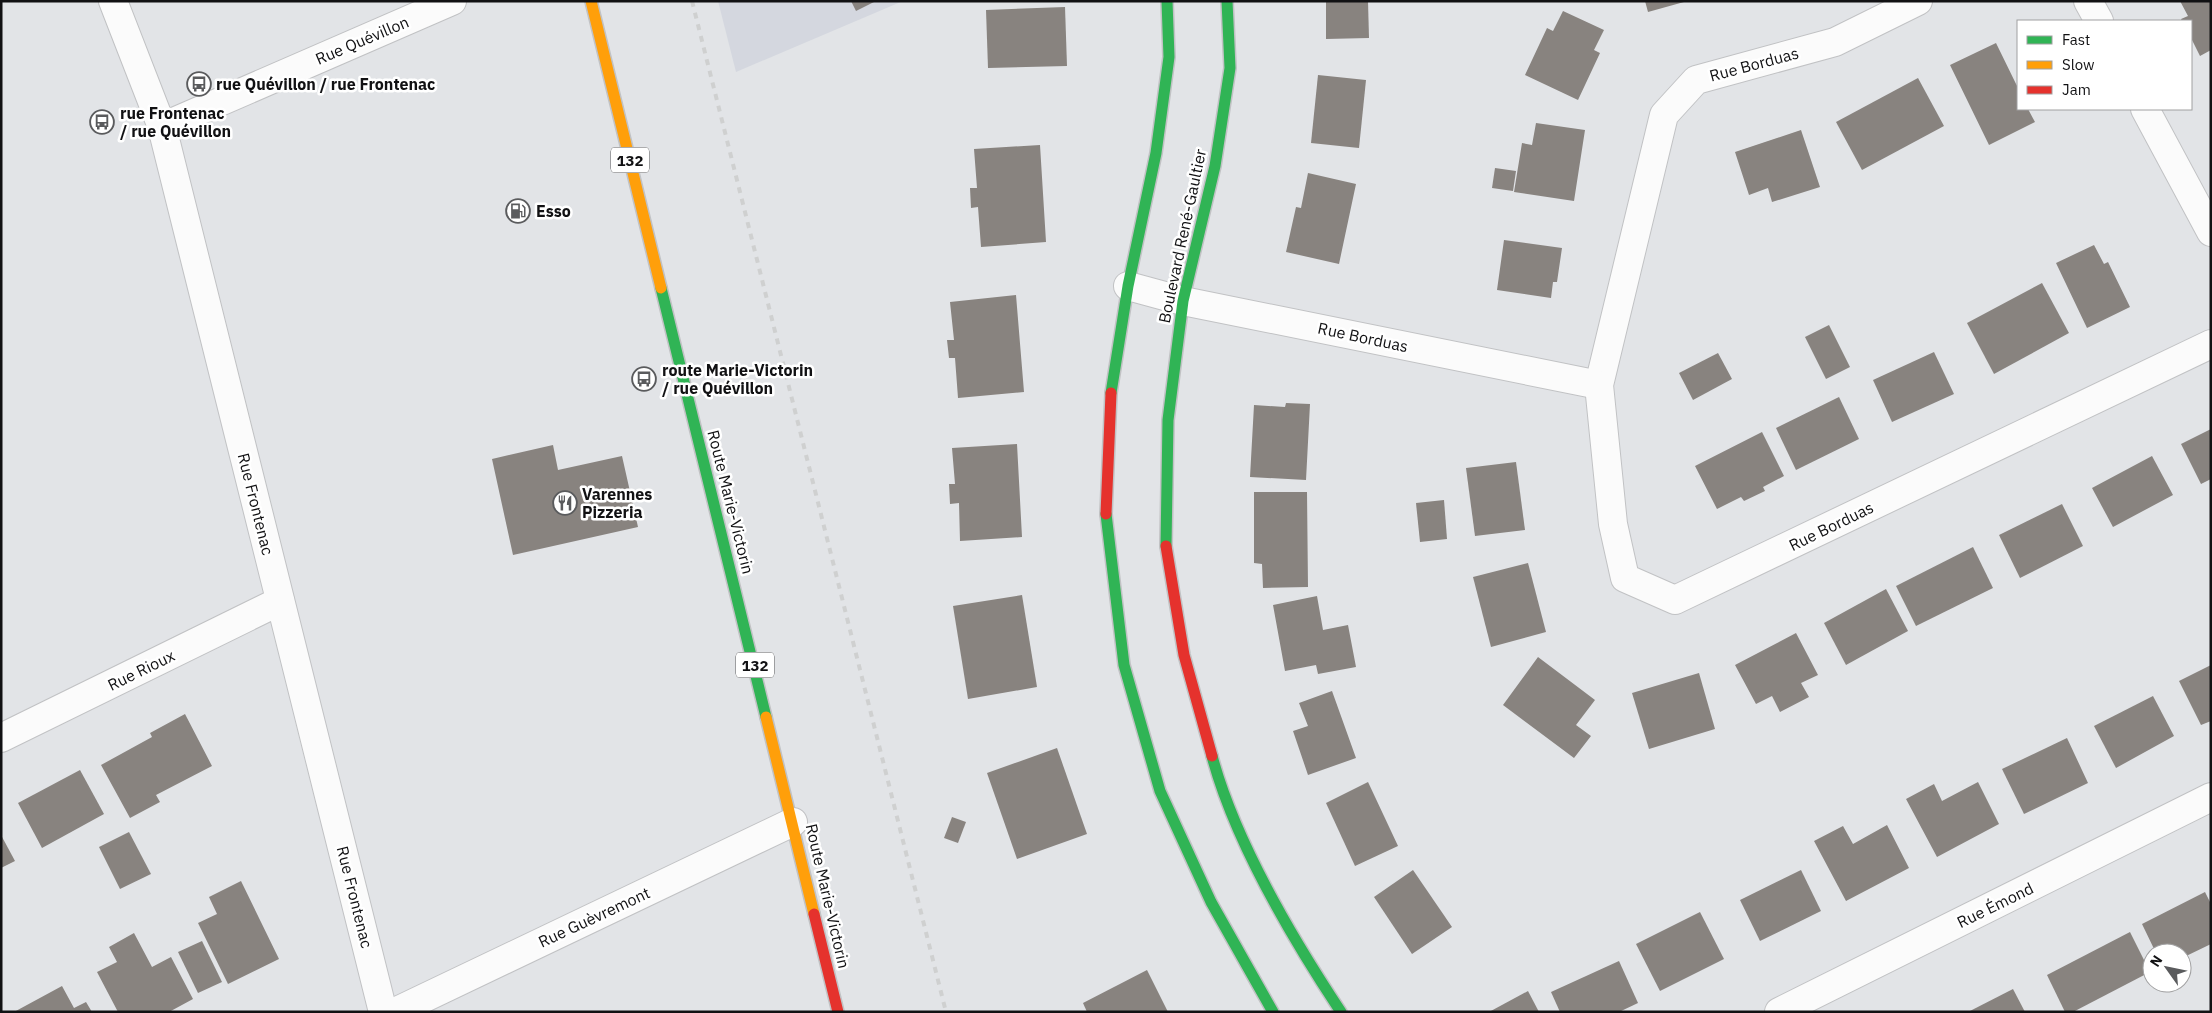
<svg xmlns="http://www.w3.org/2000/svg" width="2212" height="1013" font-family="'IBM Plex Sans',sans-serif">
  <rect width="100%" height="100%" fill="#e2e4e7"/>
  <path fill="#d4d7df" d="M 718,1 L 903,1 L 736,72 Z"/>
  <g fill="#88837f">
    <path d="M 851,1 L 876,1 L 856,11 Z"/>
    <path d="M 1326,1 L 1368,1 L 1369,38 L 1326,39 Z"/>
    <path d="M 1645,1 L 1684,1 L 1684,2 L 1648,12 Z"/>
    <path d="M 2180,1 L 2211,1 L 2211,50 L 2200,56 L 2191,38 L 2191,21 L 2182,21 L 2181,19 L 2188,16 Z"/>
    <path d="M 1065,7 L 1067,66 L 988,68 L 986,10 Z"/>
    <path d="M 1563,11 L 1604,30 L 1594,50 L 1600,53 L 1578,100 L 1525,75 L 1547,28 L 1553,31 Z"/>
    <path d="M 1996,43 L 2018,88 L 2018,109 L 2028,109 L 2035,122 L 1989,145 L 1950,65 Z"/>
    <path d="M 1318,75 L 1366,80 L 1359,148 L 1311,143 Z"/>
    <path d="M 1918,78 L 1944,126 L 1862,170 L 1836,122 Z"/>
    <path d="M 1536,123 L 1585,130 L 1574,201 L 1514,192 L 1522,143 L 1532,145 Z"/>
    <path d="M 1801,130 L 1820,187 L 1772,202 L 1768,188 L 1749,195 L 1735,152 Z"/>
    <path d="M 1040,145 L 1046,242 L 981,247 L 978,207 L 971,208 L 970,188 L 977,188 L 974,149 Z"/>
    <path d="M 1495,168 L 1516,171 L 1513,191 L 1492,188 Z"/>
    <path d="M 1308,173 L 1356,184 L 1339,264 L 1286,252 L 1296,207 L 1301,208 Z"/>
    <path d="M 1504,240 L 1562,248 L 1557,282 L 1553,282 L 1551,298 L 1497,290 Z"/>
    <path d="M 2094,245 L 2104,264 L 2108,262 L 2130,307 L 2087,328 L 2056,263 Z"/>
    <path d="M 2042,283 L 2069,333 L 1994,374 L 1967,323 Z"/>
    <path d="M 1016,295 L 1024,392 L 958,398 L 955,358 L 949,358 L 947,340 L 954,340 L 950,302 Z"/>
    <path d="M 1829,325 L 1850,367 L 1826,379 L 1805,337 Z"/>
    <path d="M 1934,352 L 1954,394 L 1892,422 L 1873,380 Z"/>
    <path d="M 1718,353 L 1732,379 L 1693,400 L 1679,373 Z"/>
    <path d="M 1839,397 L 1859,439 L 1796,470 L 1776,428 Z"/>
    <path d="M 1286,403 L 1310,404 L 1306,480 L 1250,477 L 1254,405 L 1285,407 Z"/>
    <path d="M 2211,429 L 2211,479 L 2201,484 L 2181,444 Z"/>
    <path d="M 1762,432 L 1784,476 L 1763,487 L 1765,491 L 1744,501 L 1741,497 L 1717,509 L 1695,466 Z"/>
    <path d="M 1017,444 L 1022,537 L 960,541 L 959,503 L 950,504 L 949,484 L 955,484 L 952,448 Z"/>
    <path d="M 553,445 L 558,470 L 622,456 L 638,527 L 513,555 L 492,459 Z"/>
    <path d="M 2152,456 L 2173,495 L 2113,527 L 2092,488 Z"/>
    <path d="M 1516,462 L 1525,530 L 1475,536 L 1466,468 Z"/>
    <path d="M 1254,492 L 1307,492 L 1308,587 L 1263,588 L 1262,564 L 1254,563 Z"/>
    <path d="M 1444,500 L 1447,539 L 1420,542 L 1416,503 Z"/>
    <path d="M 2062,504 L 2083,546 L 2020,578 L 1999,535 Z"/>
    <path d="M 1973,547 L 1993,588 L 1916,626 L 1896,586 Z"/>
    <path d="M 1528,563 L 1546,632 L 1491,647 L 1473,577 Z"/>
    <path d="M 1886,589 L 1908,631 L 1846,665 L 1824,623 Z"/>
    <path d="M 1022,595 L 1037,687 L 968,699 L 953,606 Z"/>
    <path d="M 1317,596 L 1323,630 L 1348,625 L 1356,667 L 1318,674 L 1316,665 L 1285,671 L 1273,605 Z"/>
    <path d="M 1796,633 L 1818,675 L 1801,683 L 1809,697 L 1780,712 L 1772,696 L 1756,704 L 1735,665 Z"/>
    <path d="M 1538,657 L 1595,700 L 1576,725 L 1591,736 L 1574,758 L 1503,705 Z"/>
    <path d="M 2211,665 L 2211,721 L 2201,725 L 2179,681 Z"/>
    <path d="M 1699,673 L 1715,729 L 1649,749 L 1632,693 Z"/>
    <path d="M 1332,691 L 1356,758 L 1308,775 L 1293,731 L 1308,726 L 1299,703 Z"/>
    <path d="M 2153,696 L 2174,736 L 2116,768 L 2094,726 Z"/>
    <path d="M 185,714 L 212,766 L 156,795 L 160,802 L 130,818 L 101,765 L 152,737 L 150,733 Z"/>
    <path d="M 2067,738 L 2088,783 L 2024,814 L 2002,769 Z"/>
    <path d="M 1057,748 L 1087,834 L 1017,859 L 987,773 Z"/>
    <path d="M 80,770 L 104,814 L 42,848 L 18,803 Z"/>
    <path d="M 1368,782 L 1398,846 L 1355,866 L 1326,803 Z"/>
    <path d="M 1978,782 L 1999,824 L 1937,857 L 1906,799 L 1934,784 L 1942,801 Z"/>
    <path d="M 952,817 L 966,822 L 958,843 L 944,838 Z"/>
    <path d="M 1887,825 L 1909,868 L 1846,901 L 1814,841 L 1843,826 L 1853,844 Z"/>
    <path d="M 129,832 L 151,874 L 120,889 L 99,847 Z"/>
    <path d="M 1,835 L 15,861 L 1,868 Z"/>
    <path d="M 1413,870 L 1452,927 L 1412,954 L 1374,897 Z"/>
    <path d="M 1801,870 L 1821,911 L 1760,941 L 1740,900 Z"/>
    <path d="M 241,881 L 279,959 L 228,984 L 198,923 L 217,914 L 209,897 Z"/>
    <path d="M 2205,892 L 2211,904 L 2211,944 L 2182,958 L 2182,953 L 2156,953 L 2142,924 Z"/>
    <path d="M 1700,912 L 1724,959 L 1660,991 L 1636,944 Z"/>
    <path d="M 2130,932 L 2150,972 L 2073,1012 L 2065,1012 L 2047,975 Z"/>
    <path d="M 134,933 L 152,967 L 171,957 L 193,999 L 169,1012 L 118,1012 L 97,972 L 117,962 L 109,947 Z"/>
    <path d="M 202,941 L 222,982 L 198,993 L 178,952 Z"/>
    <path d="M 1619,961 L 1638,1003 L 1619,1012 L 1560,1012 L 1551,992 Z"/>
    <path d="M 1147,970 L 1168,1012 L 1087,1012 L 1083,1003 Z"/>
    <path d="M 62,986 L 74,1008 L 86,1002 L 92,1012 L 14,1012 Z"/>
    <path d="M 2013,989 L 2025,1012 L 1968,1012 Z"/>
    <path d="M 1528,991 L 1539,1012 L 1489,1012 Z"/>
  </g>
  <g fill="none" stroke-linecap="round" stroke-linejoin="round">
    <g stroke="#c1c2c4" stroke-width="30">
      <g id="street">
        <path d="M 113,1 L 162,127 L 383,1012"/>
        <path d="M 1918,1 L 1835,42 L 1696,80 L 1664,115 L 1599,385 L 1613,524 L 1625,578 L 1675,600 L 2211,344"/>
        <path d="M 2088,1 L 2099,21"/>
        <path d="M 2145,109 L 2211,232"/>
        <path d="M 162,127 L 452,1"/>
        <path d="M 1128,286 L 1183,301 L 1599,385"/>
        <path d="M 1,738 L 280,601"/>
        <path d="M 395,1012 L 793,822"/>
        <path d="M 1779,1012 L 2211,797"/>
      </g>
    </g>
    <g stroke="#c1c2c4" stroke-width="14">
      <g id="fast">
        <path d="M 661,288 L 766,717"/>
        <path d="M 1111,393 L 1128,286 L 1156,153 L 1169,57 L 1167,1"/>
        <path d="M 1106,514 L 1124,665 L 1160,791 L 1211,902 L 1273,1012"/>
        <path d="M 1166,546 L 1168,420 L 1183,301 L 1215,166 L 1230,68 L 1227,1"/>
        <path d="M 1212,756 C 1235,842 1292,938 1341,1012"/>
      </g>
    </g>
    <g stroke="#c1c2c4" stroke-width="14">
      <g id="slow">
        <path d="M 591,1 L 661,288"/>
        <path d="M 766,717 L 814,914"/>
      </g>
    </g>
    <g stroke="#c1c2c4" stroke-width="14">
      <g id="jam">
        <path d="M 1106,514 L 1111,393"/>
        <path d="M 1166,546 L 1184,655 L 1212,756"/>
        <path d="M 814,914 L 838,1012"/>
      </g>
    </g>
    <use href="#street" stroke="#fbfbfb" stroke-width="28"/>
    <use href="#fast" stroke="#30b455" stroke-width="11"/>
    <use href="#slow" stroke="#ff9f0a" stroke-width="11"/>
    <use href="#jam" stroke="#e5322d" stroke-width="11"/>
    <path stroke="#cfd0d0" stroke-width="4" stroke-dasharray="6 6" stroke-linecap="butt" d="M 692,1 L 946,1012"/>
  </g>
  <defs>
    <g id="bus-ring" transform="scale(1.25)"><circle r="9.5" fill="#fff" stroke="#5a5b5d" stroke-width="1.5"/><path d="M-5-6H5V4H4V6H2V4H-2V6H-4V4H-5ZM-3.5-4V0h7V-4ZM-3.5 1.2v1.5H-2V1.2ZM2 1.2v1.5H3.5V1.2Z" fill="#5a5b5d"/></g>
    <g id="fuel-ring" transform="scale(1.25)"><circle r="9.5" fill="#fff" stroke="#5a5b5d" stroke-width="1.5"/><path d="M-5.5-6h7V0h2V4h1.3V-2.5L3-4.5l.8-.8L6-3V5H2.5V1h-1V6h-7ZM-4.2-4.7v3.2H.2V-4.7Z" fill="#5a5b5d"/></g>
    <g id="restaurant-ring" transform="scale(1.25)"><circle r="9.5" fill="#fff" stroke="#5a5b5d" stroke-width="1.5"/><path d="M-5-6h1v4h1v-4h1v4h1v-4h1v5L-1.5 .5V6h-2V.5L-5-1ZM5-6V6H3V1.5H1.5Q1.5-4 5-6Z" fill="#5a5b5d"/></g>
  </defs>
  <g fill-rule="evenodd">
    <use href="#bus-ring" x="199" y="84"/>
    <use href="#bus-ring" x="102" y="122"/>
    <use href="#fuel-ring" x="518" y="211"/>
    <use href="#bus-ring" x="644" y="379"/>
    <use href="#restaurant-ring" x="565" y="503"/>
  </g>
  <g text-anchor="middle" dominant-baseline="central" stroke-width="5" stroke-linejoin="round" paint-order="stroke">
    <g fill="#fff" stroke="#58585a" stroke-width="1">
      <rect x="611" y="147.5" width="38" height="25" rx="4"/>
      <rect x="736" y="652.5" width="38" height="25" rx="4"/>
    </g>
    <g font-size="15" font-weight="bold" fill="#111113">
      <text x="630" y="160">132</text>
      <text x="755" y="665">132</text>
    </g>
    <g font-size="16" fill="#111113" stroke="#fff">
      <text transform="translate(362 40) rotate(-23)">Rue Quévillon</text>
      <text transform="translate(1754 64) rotate(-15)">Rue Borduas</text>
      <text transform="translate(1182 236) rotate(-78)">Boulevard René-Gaultier</text>
      <text transform="translate(1363 337) rotate(12)">Rue Borduas</text>
      <text transform="translate(731 502) rotate(76)">Route Marie-Victorin</text>
      <text transform="translate(256 504) rotate(76)">Rue Frontenac</text>
      <text transform="translate(1831 526) rotate(-26)">Rue Borduas</text>
      <text transform="translate(141 670) rotate(-26)">Rue Rioux</text>
      <text transform="translate(828 896) rotate(77)">Route Marie-Victorin</text>
      <text transform="translate(355 897) rotate(76)">Rue Frontenac</text>
      <text transform="translate(1995 905) rotate(-26)">Rue Émond</text>
      <text transform="translate(594 917) rotate(-25)">Rue Guèvremont</text>
    </g>
    <g font-size="16" font-weight="bold" fill="#111113" stroke="#fff" text-anchor="start">
      <text x="216" y="84">rue Quévillon / rue Frontenac</text>
      <text x="120" y="113">rue Frontenac<tspan x="120" dy="18">/ rue Quévillon</tspan></text>
      <text x="536" y="211">Esso</text>
      <text x="662" y="370">route Marie-Victorin<tspan x="662" dy="18">/ rue Quévillon</tspan></text>
      <text x="582" y="494">Varennes<tspan x="582" dy="18">Pizzeria</tspan></text>
    </g>
  </g>
  <rect width="2212" height="1013" fill="none" stroke="#111113" stroke-width="5"/>
  <rect x="2017" y="20" width="175" height="90" fill="#ffffff" stroke="#a0a0a1"/>
  <rect x="2027" y="36" width="25" height="8" fill="#30b455" stroke="#a0a0a1"/>
  <text x="2062" y="45" font-size="15" fill="#111113">Fast</text>
  <rect x="2027" y="61" width="25" height="8" fill="#ff9f0a" stroke="#a0a0a1"/>
  <text x="2062" y="70" font-size="15" fill="#111113">Slow</text>
  <rect x="2027" y="86" width="25" height="8" fill="#e5322d" stroke="#a0a0a1"/>
  <text x="2062" y="95" font-size="15" fill="#111113">Jam</text>
  <g transform="translate(2167 968) rotate(303)"><circle r="24" fill="#ffffff" stroke="#a0a0a1"/>
  <path d="M0-4L9 19L0 12L-9 19Z" fill="#5a5b5d"/>
  <text y="-8" font-size="14" font-weight="bold" text-anchor="middle" fill="#111113">N</text>
  </g>
</svg>
